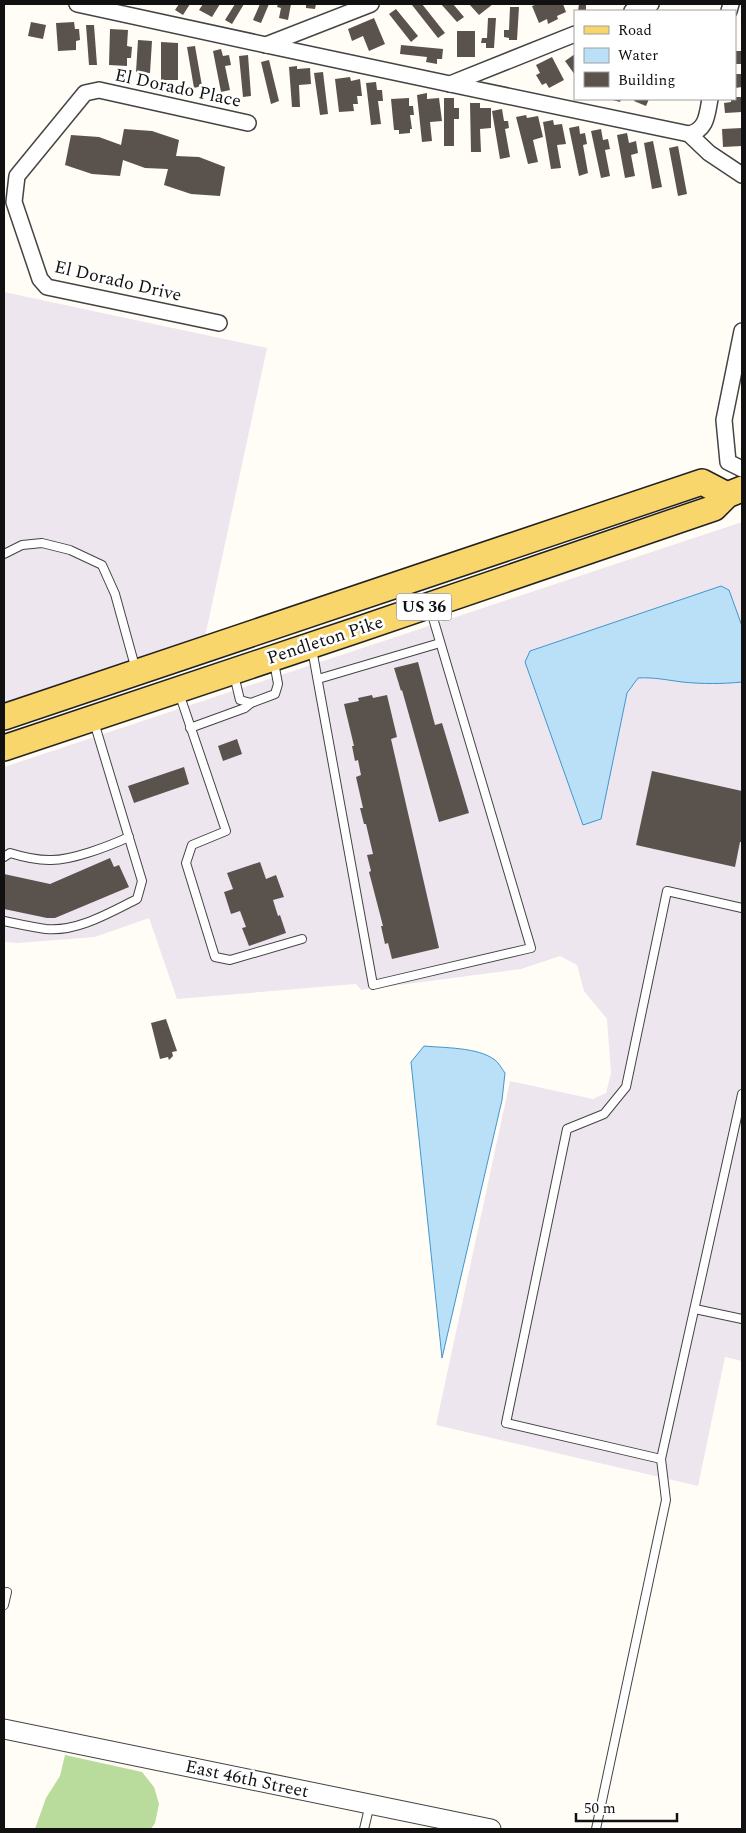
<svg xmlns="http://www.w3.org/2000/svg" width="746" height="1833" font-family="Spectral,serif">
  <rect width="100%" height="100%" fill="#fffdf5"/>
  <g fill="#eee6ef">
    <path d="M 4,292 L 267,348 L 205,637 L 4,705 Z"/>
    <path d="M 742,522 L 742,1361 L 725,1357 L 698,1486 L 436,1425 L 510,1081 L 593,1099 L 606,1093 L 611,1073 L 607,1019 L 584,991 L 577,965 L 560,956 L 521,969 L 361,990 L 356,984 L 177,999 L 149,918 L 95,937 L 18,943 L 4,942 L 4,767 Z"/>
  </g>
  <path fill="#b9dc9c" d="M 65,1755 L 142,1772 L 154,1787 L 159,1804 L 155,1823 L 151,1829 L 35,1829 L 46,1798 L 60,1776 Z"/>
  <g fill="#b9e0f7" stroke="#3f96cf">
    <path d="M 721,586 L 729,590 L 742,626 L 742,682 C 723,684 702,684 682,682 C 667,680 653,677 638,678 L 627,693 L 601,819 L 583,825 L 525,662 L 530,651 Z"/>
    <path d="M 424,1046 C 444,1048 478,1047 495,1060 C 499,1063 502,1069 505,1073 L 502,1100 L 442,1358 L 411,1062 Z"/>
  </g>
  <g fill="#5a524d">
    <path d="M 179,4 L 190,4 L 183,15 L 175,10 Z"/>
    <path d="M 203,4 L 220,4 L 212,17 L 199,10 Z"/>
    <path d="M 235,4 L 244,4 L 232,24 L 225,20 Z"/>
    <path d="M 260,4 L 269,4 L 261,23 L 253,20 Z"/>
    <path d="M 278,4 L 291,4 L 288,20 L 279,18 L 281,8 L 277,7 Z"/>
    <path d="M 306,4 L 316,4 L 315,9 L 306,8 Z"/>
    <path d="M 414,4 L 422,4 L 445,33 L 438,38 L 412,5 Z"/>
    <path d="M 441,4 L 453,4 L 464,17 L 457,22 Z"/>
    <path d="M 469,4 L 493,4 L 479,15 Z"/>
    <path d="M 538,4 L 563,4 L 566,12 L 557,16 L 558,19 L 548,24 L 547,19 L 539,23 L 532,6 Z"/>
    <path d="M 579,4 L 586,4 L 586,11 L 578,11 Z"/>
    <path d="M 510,7 L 519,7 L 517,40 L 509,40 L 509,38 L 504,37 L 504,30 L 509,30 Z"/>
    <path d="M 396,9 L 418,36 L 411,42 L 389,14 Z"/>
    <path d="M 374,18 L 385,44 L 369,51 L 363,36 L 352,41 L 348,29 Z"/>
    <path d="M 488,18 L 496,18 L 494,48 L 486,48 L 486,43 L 481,43 L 482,38 L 487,38 Z"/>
    <path d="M 31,22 L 46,25 L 43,39 L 28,36 Z"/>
    <path d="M 74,22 L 75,29 L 79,29 L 80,40 L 76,41 L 76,50 L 58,51 L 56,23 Z"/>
    <path d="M 86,25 L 94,25 L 97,65 L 89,65 Z"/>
    <path d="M 110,29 L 128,30 L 127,46 L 132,47 L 131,58 L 127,58 L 127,66 L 109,65 Z"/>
    <rect x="457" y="31" width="18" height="26"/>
    <path d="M 138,40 L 152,41 L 150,73 L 136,72 Z"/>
    <path d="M 161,42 L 178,43 L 178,80 L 161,80 Z"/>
    <path d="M 401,45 L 443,49 L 442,59 L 437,59 L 437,64 L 426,62 L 427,57 L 400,54 Z"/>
    <path d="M 195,46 L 202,86 L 194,88 L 187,47 Z"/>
    <path d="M 221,49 L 223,56 L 229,55 L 231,65 L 225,66 L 230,90 L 221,92 L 213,51 Z"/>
    <rect x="735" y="51" width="7" height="13"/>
    <path d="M 575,54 L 575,75 L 565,61 Z"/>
    <path d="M 248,55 L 251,96 L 243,97 L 239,56 Z"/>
    <path d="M 552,57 L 564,80 L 549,88 L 546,83 L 542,85 L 536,75 L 540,73 L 536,65 Z"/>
    <path d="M 269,60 L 279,101 L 271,104 L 261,62 Z"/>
    <path d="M 297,66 L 297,69 L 310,68 L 311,84 L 299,85 L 300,107 L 292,107 L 289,67 Z"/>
    <path d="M 323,72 L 328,114 L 320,115 L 314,73 Z"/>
    <path d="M 736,74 L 742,74 L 742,87 L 735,88 Z"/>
    <path d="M 350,77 L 351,81 L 360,79 L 362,96 L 357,96 L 358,104 L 353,104 L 354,111 L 339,112 L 335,79 Z"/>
    <path d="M 376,82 L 377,90 L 382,90 L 383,101 L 378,101 L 381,124 L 371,125 L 366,83 Z"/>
    <path d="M 427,93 L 427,99 L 439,98 L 442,121 L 430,122 L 432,141 L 422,142 L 417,95 Z"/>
    <path d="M 735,97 L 741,97 L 742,112 L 725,113 L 724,103 L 731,102 L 731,99 L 735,99 Z"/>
    <path d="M 409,98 L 409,106 L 413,106 L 414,115 L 410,115 L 412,129 L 410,129 L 410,133 L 399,134 L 399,130 L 394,130 L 391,99 Z"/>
    <path d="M 444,98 L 454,98 L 454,108 L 459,108 L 459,119 L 454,119 L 454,146 L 444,146 Z"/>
    <path d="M 609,99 L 621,99 L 620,102 Z"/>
    <path d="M 635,99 L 649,99 L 646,106 L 634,101 Z"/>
    <path d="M 470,103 L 480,103 L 480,108 L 491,108 L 491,128 L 480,129 L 481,152 L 471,152 Z"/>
    <path d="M 502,109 L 504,121 L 508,121 L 509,128 L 505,129 L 510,157 L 500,159 L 492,111 Z"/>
    <path d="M 526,115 L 527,118 L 538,116 L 543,137 L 533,140 L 538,162 L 528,164 L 516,117 Z"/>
    <path d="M 553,120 L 554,125 L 562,124 L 566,144 L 557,145 L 561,168 L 551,169 L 543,122 Z"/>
    <path d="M 579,126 L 580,134 L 585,133 L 587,144 L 583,145 L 588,173 L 579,176 L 569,128 Z"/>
    <path d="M 742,128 L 742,146 L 723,147 L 722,129 Z"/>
    <path d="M 124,129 L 152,131 L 179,140 L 176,156 L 199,157 L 225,167 L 220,196 L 191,194 L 164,185 L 168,169 L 145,168 L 123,160 L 120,176 L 92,174 L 65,165 L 71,135 L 99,137 L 121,145 Z"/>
    <path d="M 601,129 L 603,140 L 608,139 L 610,149 L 605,150 L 610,176 L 601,178 L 591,131 Z"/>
    <path d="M 627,133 L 629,143 L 636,141 L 638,153 L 631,155 L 635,176 L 625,178 L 617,135 Z"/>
    <path d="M 653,141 L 662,187 L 652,189 L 644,143 Z"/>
    <path d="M 678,146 L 687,194 L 678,196 L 669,148 Z"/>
    <path d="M 418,662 L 435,725 L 442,723 L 469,813 L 439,822 L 402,690 L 401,691 L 394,668 Z"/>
    <path d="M 372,695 L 373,698 L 387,695 L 397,737 L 391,739 L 439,948 L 392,959 L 388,943 L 385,944 L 381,926 L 383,926 L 369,872 L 371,871 L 367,855 L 373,854 L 366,824 L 364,824 L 360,808 L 363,808 L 356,777 L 361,775 L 358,760 L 355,761 L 352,746 L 354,746 L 344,704 L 359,701 L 358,698 Z"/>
    <path d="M 237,739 L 242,754 L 223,761 L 218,746 Z"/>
    <path d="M 184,767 L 189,784 L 134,803 L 128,786 Z"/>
    <path d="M 652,771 L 742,791 L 742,842 L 740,842 L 735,867 L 636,845 Z"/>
    <path d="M 110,858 L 114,867 L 119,865 L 129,887 L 55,918 L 47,918 L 4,909 L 4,874 L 50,884 Z"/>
    <path d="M 260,862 L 266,879 L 276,875 L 284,897 L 273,900 L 278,916 L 280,915 L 286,933 L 249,946 L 242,928 L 246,927 L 240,911 L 231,914 L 224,892 L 233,889 L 227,873 Z"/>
    <path d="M 166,1019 L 177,1051 L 172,1052 L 173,1056 L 169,1060 L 168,1057 L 160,1059 L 151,1023 Z"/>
  </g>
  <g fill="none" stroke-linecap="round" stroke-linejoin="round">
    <g stroke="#444" stroke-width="10">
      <g id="service">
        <path d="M 4,554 L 22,545 L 42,543 L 70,550 L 102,565 L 115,594 L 136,670"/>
        <path d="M 312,649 L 373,985 L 531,948 L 430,608"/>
        <path d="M 234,675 L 240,700 L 251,703 L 275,694 L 278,684 L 274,662"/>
        <path d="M 318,679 L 440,643"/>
        <path d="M 179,693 L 226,831 L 192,845 L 186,863 L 215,957 L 230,960 L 302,939"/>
        <path d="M 190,728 L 245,708 L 251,703"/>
        <path d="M 4,857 L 10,853 C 23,857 36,860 49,860 C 71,861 109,846 129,837"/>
        <path d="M 742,908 L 667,891 L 626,1087 L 604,1114 L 567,1129 L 506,1423 L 661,1459 L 742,1094"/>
        <path d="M 4,921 C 18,924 32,927 46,929 C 77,932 109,913 137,899 L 142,881 L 94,722"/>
        <path d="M 695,1309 L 742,1319"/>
        <path d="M 4,1605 L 7,1592"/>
        <path d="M 364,1829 L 370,1804"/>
        <path d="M 596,1829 L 666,1500 L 661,1459"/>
      </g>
    </g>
    <g stroke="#444" stroke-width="18">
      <g id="minor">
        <path d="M 77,4 L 266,45 L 371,4"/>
        <path d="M 632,11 L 651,4"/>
        <path d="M 729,11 L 731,4"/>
        <path d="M 266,45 L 450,84 L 575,34"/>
        <path d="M 450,84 L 689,134 C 707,130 707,114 710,99"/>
        <path d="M 689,134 L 709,153 L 742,175"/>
        <path d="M 219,323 L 47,287 L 40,279 L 14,202 L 17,176 L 85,93 L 99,90 L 248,123"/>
        <path d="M 742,469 L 728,462 L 724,420 L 742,331"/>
      </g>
    </g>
    <g stroke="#444" stroke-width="21">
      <path id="tertiary" d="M 4,1729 L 491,1829"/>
    </g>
    <g stroke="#222" stroke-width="28">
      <g id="primary">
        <path d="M 4,717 L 702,482 L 727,495"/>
        <path d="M 4,748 L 357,630 L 714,508 L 727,495 L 742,489"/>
      </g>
    </g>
    <use href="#service" stroke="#fff" stroke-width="8"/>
    <use href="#minor" stroke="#fff" stroke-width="15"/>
    <use href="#tertiary" stroke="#fff" stroke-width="19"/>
    <use href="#primary" stroke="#f9d66b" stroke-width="25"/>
  </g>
  <g text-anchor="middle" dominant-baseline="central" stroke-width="5" stroke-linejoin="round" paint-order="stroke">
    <rect fill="#fff" stroke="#585858" stroke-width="1" x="396.5" y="593.5" width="55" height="27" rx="4"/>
    <g font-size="16" font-weight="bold" fill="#111">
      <text x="424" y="607">US 36</text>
    </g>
    <g font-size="18" fill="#111" stroke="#fff">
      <text transform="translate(178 88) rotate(12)">El Dorado Place</text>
      <text transform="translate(118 281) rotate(13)">El Dorado Drive</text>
      <text transform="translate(325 640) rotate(-18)">Pendleton Pike</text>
      <text transform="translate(247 1779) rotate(12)">East 46th Street</text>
    </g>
  </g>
  <rect width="746" height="1833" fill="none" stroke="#111111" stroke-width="10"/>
  <rect x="574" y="10" width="162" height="90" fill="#ffffff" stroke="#a0a0a0"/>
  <rect x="584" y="26" width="25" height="8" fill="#f9d66b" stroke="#a0a0a0"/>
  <text x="618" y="35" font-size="15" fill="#111111">Road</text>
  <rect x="584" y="48" width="25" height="15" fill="#b9e0f7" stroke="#a0a0a0"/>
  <text x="618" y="60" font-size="15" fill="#111111">Water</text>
  <rect x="584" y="72" width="25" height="15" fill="#5a524d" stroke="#a0a0a0"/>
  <text x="618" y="85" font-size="15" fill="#111111">Building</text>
  <path d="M576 1813v8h101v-8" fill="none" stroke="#111111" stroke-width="2.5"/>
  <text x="584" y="1813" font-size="15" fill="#111111" stroke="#ffffff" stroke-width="4" paint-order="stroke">50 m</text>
</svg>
